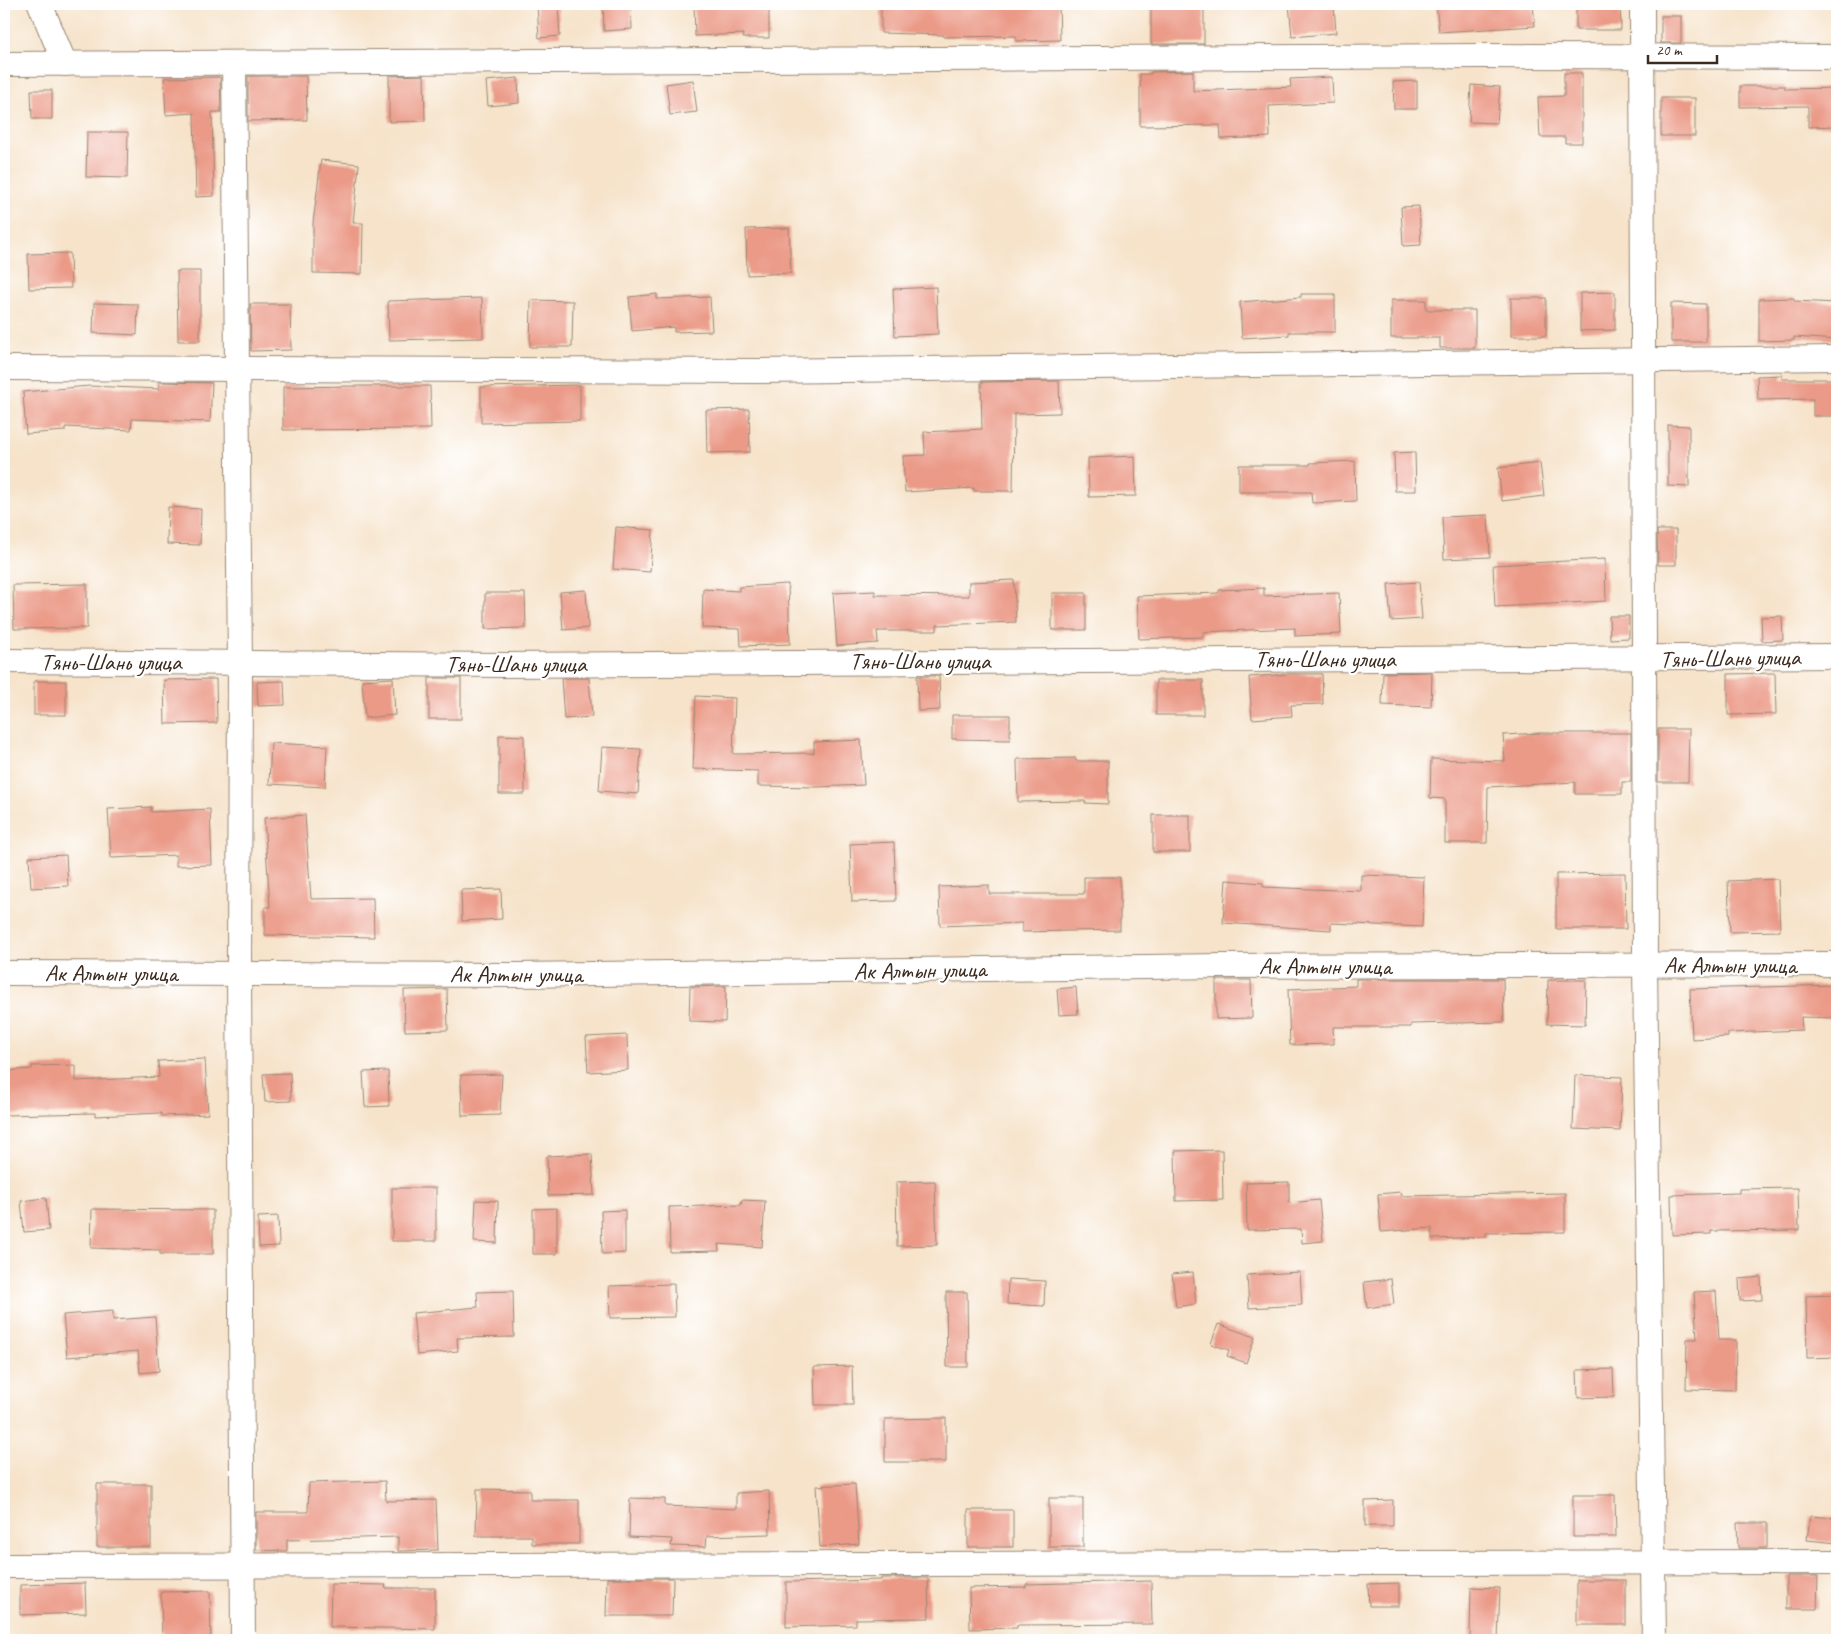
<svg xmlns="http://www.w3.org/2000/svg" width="1841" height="1644" font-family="Caveat,sans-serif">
  <rect width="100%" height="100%" fill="#fff"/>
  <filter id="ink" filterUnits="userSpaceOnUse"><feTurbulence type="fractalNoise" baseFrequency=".02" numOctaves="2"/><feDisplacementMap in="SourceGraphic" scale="10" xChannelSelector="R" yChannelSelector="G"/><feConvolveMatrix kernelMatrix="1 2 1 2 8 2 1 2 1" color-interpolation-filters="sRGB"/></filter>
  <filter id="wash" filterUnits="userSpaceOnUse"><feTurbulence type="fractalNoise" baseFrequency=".0096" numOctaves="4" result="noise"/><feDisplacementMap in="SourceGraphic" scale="20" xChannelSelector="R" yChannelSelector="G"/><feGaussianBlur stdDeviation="1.12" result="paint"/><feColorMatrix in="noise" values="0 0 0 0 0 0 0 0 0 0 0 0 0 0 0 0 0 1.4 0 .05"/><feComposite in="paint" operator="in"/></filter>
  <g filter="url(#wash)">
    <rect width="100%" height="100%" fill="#f6e3ca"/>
    <g id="blocks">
      <g fill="#eb9a87">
        <path d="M 537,4 L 558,4 L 560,36 L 539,38 Z"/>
        <path d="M 603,4 L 631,4 L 632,29 L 604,31 Z"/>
        <path d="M 694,4 L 769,5 L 769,38 L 743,38 L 743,34 L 695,36 Z"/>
        <path d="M 881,4 L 1059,4 L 1060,40 L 1016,41 L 1016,36 L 943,37 L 943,35 L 881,33 Z"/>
        <rect x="1151" y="4" width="53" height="40"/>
        <path d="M 1289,4 L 1334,4 L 1336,33 L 1292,37 Z"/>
        <path d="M 1436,4 L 1533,4 L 1535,26 L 1439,32 Z"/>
        <path d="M 1620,4 L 1621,30 L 1576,30 L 1576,5 Z"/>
        <rect x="1661" y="16" width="20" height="27"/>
        <path d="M 1193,71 L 1193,91 L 1291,87 L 1290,79 L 1332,77 L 1333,103 L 1269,106 L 1270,137 L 1221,139 L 1220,125 L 1140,126 L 1140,74 L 1151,74 L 1151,72 Z"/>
        <path d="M 1564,73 L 1582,73 L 1582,143 L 1565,143 L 1565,137 L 1540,137 L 1538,97 L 1564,96 Z"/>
        <path d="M 424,75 L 425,121 L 389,122 L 389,76 Z"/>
        <path d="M 248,76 L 306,76 L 307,120 L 248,121 Z"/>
        <path d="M 220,77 L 221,112 L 212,112 L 214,196 L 196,197 L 194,113 L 166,115 L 164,78 Z"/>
        <path d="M 518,78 L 519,103 L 488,106 L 486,81 Z"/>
        <path d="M 693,80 L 697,112 L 670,115 L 666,84 Z"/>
        <path d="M 1417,81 L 1417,109 L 1394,109 L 1393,82 Z"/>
        <path d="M 1471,85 L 1500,87 L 1497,123 L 1469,122 Z"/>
        <path d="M 1740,86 L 1785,86 L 1785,89 L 1837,88 L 1837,126 L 1808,127 L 1808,106 L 1740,107 Z"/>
        <path d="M 31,90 L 52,90 L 52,119 L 32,119 Z"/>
        <rect x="1661" y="98" width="34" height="38"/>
        <path d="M 87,132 L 128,132 L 127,178 L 86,177 Z"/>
        <path d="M 321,160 L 359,164 L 353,223 L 363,223 L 362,274 L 313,273 L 313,223 Z"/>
        <path d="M 1419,206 L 1421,245 L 1403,246 L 1401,207 Z"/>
        <path d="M 789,228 L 791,273 L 747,275 L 746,229 Z"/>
        <path d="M 70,253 L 71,288 L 29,289 L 28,254 Z"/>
        <path d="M 177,271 L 200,271 L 200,341 L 178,341 Z"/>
        <path d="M 936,287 L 938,334 L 895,336 L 893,289 Z"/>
        <path d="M 1615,292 L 1615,330 L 1580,331 L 1580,293 Z"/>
        <path d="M 657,294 L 657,299 L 710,297 L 712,331 L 674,332 L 674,327 L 632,331 L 629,297 Z"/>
        <path d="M 1301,294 L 1335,294 L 1335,332 L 1289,332 L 1289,335 L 1242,338 L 1240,302 L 1301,297 Z"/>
        <path d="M 482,298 L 483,338 L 389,340 L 388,301 Z"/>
        <rect x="1511" y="298" width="35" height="38"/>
        <path d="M 1794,298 L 1794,301 L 1837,303 L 1837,340 L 1794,337 L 1794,340 L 1759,341 L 1759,299 Z"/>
        <path d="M 531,300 L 573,301 L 572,347 L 530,347 Z"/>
        <path d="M 1391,300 L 1426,300 L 1426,310 L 1475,310 L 1475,348 L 1440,348 L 1440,338 L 1391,338 Z"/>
        <path d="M 94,303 L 138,304 L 137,335 L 93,333 Z"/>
        <path d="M 1671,303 L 1706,304 L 1706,342 L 1671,342 Z"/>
        <path d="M 250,304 L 290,304 L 291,350 L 251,351 Z"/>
        <path d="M 1782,375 L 1782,379 L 1837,379 L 1837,416 L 1813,416 L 1813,399 L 1758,400 L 1757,376 Z"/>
        <path d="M 1059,381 L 1060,413 L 1014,414 L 1013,491 L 974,491 L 974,488 L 905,492 L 903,456 L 925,455 L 924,432 L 982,429 L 981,382 Z"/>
        <path d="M 159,382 L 212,383 L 210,422 L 132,419 L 131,430 L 65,427 L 65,431 L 26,434 L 23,392 L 89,386 L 159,389 Z"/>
        <path d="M 580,385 L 580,421 L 481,423 L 481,387 Z"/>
        <path d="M 360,386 L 430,386 L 431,429 L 283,430 L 283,387 Z"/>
        <path d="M 749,409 L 750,452 L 707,453 L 706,410 Z"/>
        <path d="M 1668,425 L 1689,426 L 1689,487 L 1668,486 Z"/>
        <path d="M 1415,452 L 1416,491 L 1395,491 L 1394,453 Z"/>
        <path d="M 1135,456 L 1136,496 L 1089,497 L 1088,458 Z"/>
        <path d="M 1355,461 L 1356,501 L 1312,503 L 1311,492 L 1239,492 L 1239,465 L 1310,465 L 1310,463 Z"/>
        <path d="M 1540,463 L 1544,496 L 1502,501 L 1498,468 Z"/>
        <path d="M 168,507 L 201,509 L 200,545 L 167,544 Z"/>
        <path d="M 1488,515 L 1490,557 L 1444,559 L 1442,517 Z"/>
        <path d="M 616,527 L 653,530 L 650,572 L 613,569 Z"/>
        <path d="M 1657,530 L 1676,530 L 1676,565 L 1658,565 Z"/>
        <path d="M 1605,559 L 1606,601 L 1495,607 L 1493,565 Z"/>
        <path d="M 1014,580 L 1016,622 L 937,625 L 937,631 L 877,631 L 878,643 L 837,646 L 833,593 L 875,591 L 875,595 L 969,596 L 969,582 Z"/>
        <path d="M 1419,582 L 1422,619 L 1391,621 L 1388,584 Z"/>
        <path d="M 87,584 L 87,628 L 14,629 L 13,585 Z"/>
        <path d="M 788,584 L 790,644 L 741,646 L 740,629 L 702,628 L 703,589 L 739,591 L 739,587 Z"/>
        <path d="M 1264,588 L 1264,596 L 1339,593 L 1341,634 L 1295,636 L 1295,628 L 1203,632 L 1203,637 L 1139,639 L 1137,596 L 1219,593 L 1219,590 Z"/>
        <path d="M 586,590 L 588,628 L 563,630 L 560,592 Z"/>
        <path d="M 485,593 L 525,593 L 526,628 L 485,629 Z"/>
        <rect x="1052" y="593" width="34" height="37"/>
        <path d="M 1609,616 L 1629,616 L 1629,638 L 1610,639 Z"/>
        <path d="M 1782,616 L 1783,640 L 1762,641 L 1761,617 Z"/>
        <path d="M 1432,672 L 1431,707 L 1382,705 L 1383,673 Z"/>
        <path d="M 1775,673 L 1776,714 L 1728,715 L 1728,674 Z"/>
        <path d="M 1289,674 L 1322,674 L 1323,704 L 1291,705 L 1292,716 L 1252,719 L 1249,677 Z"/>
        <path d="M 917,676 L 939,676 L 940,710 L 918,711 Z"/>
        <path d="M 393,678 L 395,715 L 365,718 L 362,680 Z"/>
        <rect x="429" y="678" width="32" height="41"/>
        <path d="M 561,678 L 589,678 L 592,717 L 564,719 Z"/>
        <path d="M 216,679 L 217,723 L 165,724 L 164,680 Z"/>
        <rect x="1156" y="680" width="47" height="35"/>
        <rect x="34" y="681" width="32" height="34"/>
        <path d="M 284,681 L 285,705 L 258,706 L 257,682 Z"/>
        <path d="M 696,696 L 735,698 L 733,754 L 814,753 L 814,742 L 861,740 L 864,785 L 817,787 L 758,786 L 758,771 L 693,769 Z"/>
        <path d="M 952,715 L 1010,715 L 1010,740 L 952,739 Z"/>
        <path d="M 1658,729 L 1689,729 L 1688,782 L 1658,782 Z"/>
        <path d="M 1541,733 L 1631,733 L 1631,782 L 1622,782 L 1622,794 L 1575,794 L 1575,782 L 1488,787 L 1487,843 L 1445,843 L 1445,799 L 1430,798 L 1431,759 L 1505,761 L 1503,735 Z"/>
        <path d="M 499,735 L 524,736 L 525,794 L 499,794 Z"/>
        <path d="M 271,743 L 327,746 L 325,787 L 269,784 Z"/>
        <path d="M 602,747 L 641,749 L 638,794 L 599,791 Z"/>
        <path d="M 1075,758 L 1076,761 L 1108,761 L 1108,804 L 1085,803 L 1085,801 L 1018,802 L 1017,759 Z"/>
        <path d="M 151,807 L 151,812 L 210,809 L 212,865 L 176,866 L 176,855 L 111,858 L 108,809 Z"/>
        <path d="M 305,815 L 311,899 L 373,898 L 374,937 L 265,935 L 265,907 L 270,907 L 264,818 Z"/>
        <rect x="1153" y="815" width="37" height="37"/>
        <path d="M 894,842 L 896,901 L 852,902 L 850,844 Z"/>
        <path d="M 66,855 L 68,886 L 31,888 L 29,857 Z"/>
        <path d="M 1625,873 L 1626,929 L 1556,929 L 1556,874 Z"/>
        <path d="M 1361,875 L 1424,877 L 1422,927 L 1331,923 L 1331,930 L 1223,923 L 1226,880 L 1263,883 L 1263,887 L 1361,891 Z"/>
        <path d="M 1084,877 L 1120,877 L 1120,930 L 1022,932 L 1022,923 L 940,926 L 939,887 L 989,885 L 989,894 L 1084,894 Z"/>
        <path d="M 1778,879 L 1780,931 L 1730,932 L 1728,881 Z"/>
        <path d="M 501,889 L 502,919 L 462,921 L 461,890 Z"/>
        <path d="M 1356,979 L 1503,979 L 1504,1022 L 1411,1024 L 1411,1027 L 1333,1027 L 1334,1044 L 1290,1045 L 1288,989 L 1356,986 Z"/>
        <path d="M 1216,980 L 1251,980 L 1252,1018 L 1216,1019 Z"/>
        <path d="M 1548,980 L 1586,980 L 1585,1025 L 1547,1024 Z"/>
        <path d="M 1837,985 L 1837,1018 L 1801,1017 L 1802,1030 L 1728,1033 L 1728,1037 L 1692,1039 L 1690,989 Z"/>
        <path d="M 726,986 L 725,1022 L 689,1021 L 690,987 Z"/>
        <path d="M 1076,987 L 1078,1014 L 1059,1015 L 1057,989 Z"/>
        <path d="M 447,989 L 448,1030 L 405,1031 L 404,990 Z"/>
        <path d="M 627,1035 L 628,1070 L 588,1072 L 586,1037 Z"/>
        <path d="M 205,1059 L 208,1114 L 162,1116 L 161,1113 L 95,1116 L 95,1113 L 4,1115 L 4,1071 L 32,1069 L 32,1066 L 76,1065 L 76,1081 L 159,1077 L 158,1061 Z"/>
        <path d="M 388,1071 L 389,1106 L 365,1107 L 363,1072 Z"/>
        <path d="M 290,1073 L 291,1101 L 265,1102 L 263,1074 Z"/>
        <path d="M 502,1074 L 500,1115 L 462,1116 L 461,1075 Z"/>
        <path d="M 1575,1075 L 1622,1077 L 1620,1131 L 1573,1129 Z"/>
        <path d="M 1222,1150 L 1223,1200 L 1176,1201 L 1175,1151 Z"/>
        <path d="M 592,1154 L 594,1195 L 548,1196 L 547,1156 Z"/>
        <path d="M 935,1181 L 937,1245 L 897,1246 L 896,1182 Z"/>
        <path d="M 1289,1182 L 1289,1203 L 1319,1200 L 1323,1241 L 1302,1243 L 1301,1229 L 1247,1230 L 1246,1183 Z"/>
        <rect x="392" y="1188" width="44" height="53"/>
        <path d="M 1798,1188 L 1799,1230 L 1711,1231 L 1711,1234 L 1672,1235 L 1671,1195 L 1739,1193 L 1739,1189 Z"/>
        <path d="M 1401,1192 L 1402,1196 L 1565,1193 L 1565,1232 L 1486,1233 L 1486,1237 L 1432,1239 L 1432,1228 L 1381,1232 L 1378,1194 Z"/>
        <path d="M 46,1198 L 49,1230 L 24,1232 L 21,1201 Z"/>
        <path d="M 476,1200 L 498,1201 L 497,1243 L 474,1242 Z"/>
        <path d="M 742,1200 L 765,1201 L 762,1247 L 718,1244 L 719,1251 L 670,1252 L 669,1207 L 741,1205 Z"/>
        <path d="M 557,1208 L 557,1254 L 533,1254 L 533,1209 Z"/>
        <path d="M 92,1209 L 213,1210 L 213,1254 L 160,1254 L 160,1250 L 91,1248 Z"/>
        <path d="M 625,1210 L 625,1253 L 602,1254 L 601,1211 Z"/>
        <path d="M 278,1216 L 279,1246 L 259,1247 L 258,1217 Z"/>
        <path d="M 1193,1272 L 1196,1304 L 1176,1307 L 1172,1274 Z"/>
        <path d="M 1300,1272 L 1302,1305 L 1249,1308 L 1247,1275 Z"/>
        <path d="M 1761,1277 L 1762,1300 L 1740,1301 L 1739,1279 Z"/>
        <path d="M 1008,1279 L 1045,1281 L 1044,1306 L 1007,1304 Z"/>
        <path d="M 1391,1279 L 1394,1304 L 1367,1308 L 1364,1282 Z"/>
        <path d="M 674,1284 L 675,1317 L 610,1318 L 609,1286 Z"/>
        <path d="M 513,1291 L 514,1337 L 457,1338 L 458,1351 L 417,1355 L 413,1313 L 478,1307 L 477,1292 Z"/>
        <path d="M 1716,1291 L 1719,1340 L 1736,1340 L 1735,1390 L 1686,1389 L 1687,1339 L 1697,1339 L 1694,1292 Z"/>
        <path d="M 946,1292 L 967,1292 L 968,1367 L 947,1367 Z"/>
        <path d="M 1837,1295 L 1837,1357 L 1807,1358 L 1806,1296 Z"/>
        <path d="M 113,1311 L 113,1320 L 155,1317 L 159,1371 L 140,1373 L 138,1351 L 67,1357 L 63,1315 Z"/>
        <path d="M 1218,1324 L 1255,1337 L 1246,1363 L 1227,1356 L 1229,1350 L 1211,1344 Z"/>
        <path d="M 852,1366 L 853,1405 L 815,1405 L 814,1367 Z"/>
        <path d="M 1613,1369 L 1614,1397 L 1578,1398 L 1577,1370 Z"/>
        <path d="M 946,1418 L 946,1462 L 885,1462 L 885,1419 Z"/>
        <path d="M 385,1481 L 386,1501 L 436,1500 L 438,1550 L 398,1551 L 398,1537 L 287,1540 L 287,1551 L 256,1550 L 256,1512 L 308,1512 L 309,1483 Z"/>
        <rect x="97" y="1484" width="54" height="63"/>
        <path d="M 855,1484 L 859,1544 L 820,1547 L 816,1486 Z"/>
        <path d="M 477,1489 L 530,1490 L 530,1500 L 579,1500 L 579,1544 L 532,1544 L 532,1536 L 476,1536 Z"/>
        <path d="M 769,1491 L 770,1534 L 707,1536 L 706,1547 L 671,1546 L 672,1539 L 629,1537 L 630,1498 L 665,1499 L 665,1506 L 736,1509 L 736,1493 Z"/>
        <path d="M 1573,1495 L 1615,1495 L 1616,1537 L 1573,1537 Z"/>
        <rect x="1049" y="1498" width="34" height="49"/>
        <path d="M 1393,1500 L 1393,1526 L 1365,1526 L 1365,1501 Z"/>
        <rect x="968" y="1510" width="45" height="37"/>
        <path d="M 1810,1516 L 1837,1518 L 1837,1543 L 1807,1540 Z"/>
        <path d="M 1737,1523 L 1767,1523 L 1767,1548 L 1738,1548 Z"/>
        <path d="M 1786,1576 L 1818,1576 L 1817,1609 L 1786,1609 Z"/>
        <path d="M 607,1578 L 673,1578 L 672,1616 L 606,1616 Z"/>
        <path d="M 881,1578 L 928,1578 L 929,1618 L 856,1619 L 856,1625 L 786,1627 L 786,1582 L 881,1580 Z"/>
        <rect x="1577" y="1580" width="49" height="45"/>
        <path d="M 1151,1581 L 1152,1624 L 1017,1625 L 1017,1628 L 970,1629 L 969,1588 L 1026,1587 L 1026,1584 Z"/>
        <path d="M 85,1583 L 86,1613 L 20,1615 L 20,1585 Z"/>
        <path d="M 1399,1583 L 1399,1606 L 1369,1606 L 1368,1584 Z"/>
        <path d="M 331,1584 L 386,1585 L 385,1588 L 435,1588 L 435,1629 L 330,1627 Z"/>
        <path d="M 1471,1587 L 1500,1588 L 1498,1640 L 1470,1640 Z"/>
        <path d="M 210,1591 L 211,1640 L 162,1640 L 161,1592 Z"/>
      </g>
    </g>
  </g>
  <g filter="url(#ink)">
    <use href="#blocks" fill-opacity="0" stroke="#988674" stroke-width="1"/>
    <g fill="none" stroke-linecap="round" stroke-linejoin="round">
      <g stroke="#988674" stroke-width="26">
        <g id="minor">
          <path d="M 40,4 L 65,64"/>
          <path d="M 1642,4 L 1645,965 L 1654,1640"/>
          <path d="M 234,63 L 240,663 L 239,974 L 243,1640"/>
          <path d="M 4,64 L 1481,56 L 1837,57"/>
          <path d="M 4,368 L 760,371 L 1837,358"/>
          <path d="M 4,661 L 502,665 L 1837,656"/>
          <path d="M 4,973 L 516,975 L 1223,966 L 1837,964"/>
          <path d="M 4,1566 L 1837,1562"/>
        </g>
      </g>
      <use href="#minor" stroke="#fff" stroke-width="24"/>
    </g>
  </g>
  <g text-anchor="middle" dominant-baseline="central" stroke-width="4.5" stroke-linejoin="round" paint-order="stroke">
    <g font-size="24" fill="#3b2a1e" stroke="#fff">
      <text transform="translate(1730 658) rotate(-1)">Тянь-Шань улица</text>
      <text x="1325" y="659">Тянь-Шань улица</text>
      <text x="920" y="661">Тянь-Шань улица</text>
      <text x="111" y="662">Тянь-Шань улица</text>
      <text x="516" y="664">Тянь-Шань улица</text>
      <text x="1730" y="965">Ак Алтын улица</text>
      <text x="1325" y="966">Ак Алтын улица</text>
      <text transform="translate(920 970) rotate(-1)">Ак Алтын улица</text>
      <text x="111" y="973">Ак Алтын улица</text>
      <text x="516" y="974">Ак Алтын улица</text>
    </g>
  </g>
  <rect width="1841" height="1644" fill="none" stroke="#fff" stroke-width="20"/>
  <path d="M1648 55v8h69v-8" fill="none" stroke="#3b2a1e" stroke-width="2.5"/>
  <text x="1656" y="55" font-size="15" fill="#3b2a1e" stroke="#ffffff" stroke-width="4" paint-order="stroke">20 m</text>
</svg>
